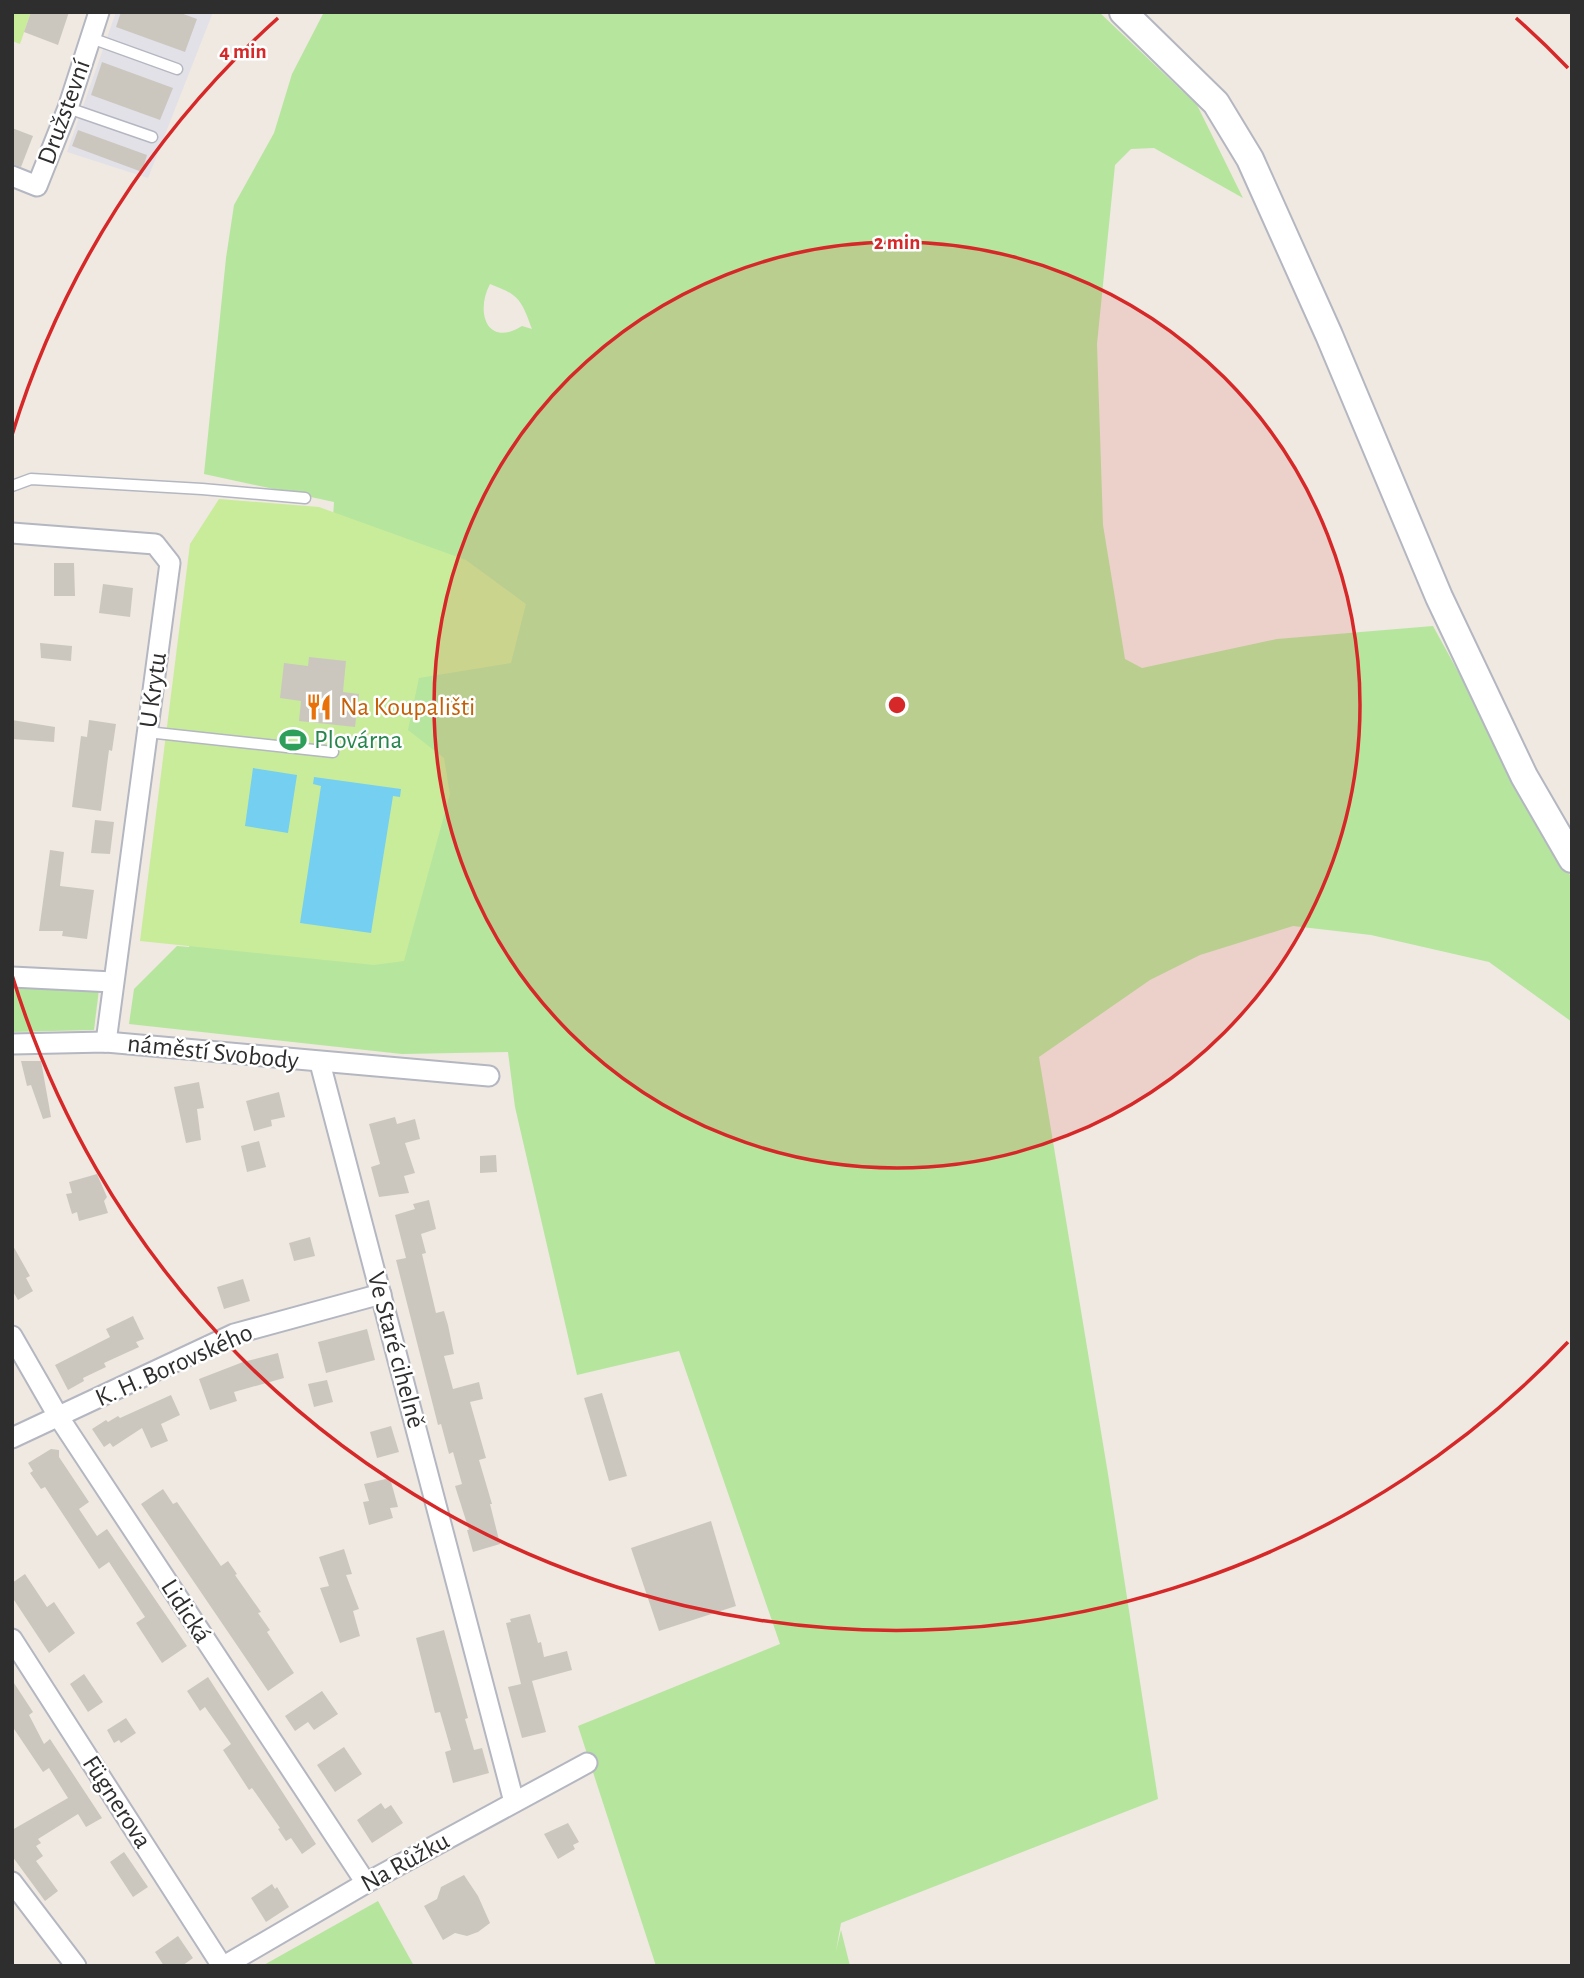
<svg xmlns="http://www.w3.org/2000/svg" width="1584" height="1978" font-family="'Alegreya Sans',sans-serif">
  <rect width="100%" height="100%" fill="#efe9e1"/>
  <path fill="#e3e1e8" d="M 116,12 L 213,12 L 148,178 L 67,152 Z"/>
  <g fill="#b6e59e" fill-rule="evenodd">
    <path d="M 324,12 L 1099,12 L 1197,105 L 1243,198 L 1154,148 L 1131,149 L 1115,165 L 1097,344 L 1103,525 L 1125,659 L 1142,668 L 1277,639 L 1433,626 L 1572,879 L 1572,1022 L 1489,962 L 1371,935 L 1293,926 L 1200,955 L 1150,980 L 1039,1057 L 1108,1474 L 1158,1799 L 841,1923 L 836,1951 L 841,1930 L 850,1966 L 656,1966 L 578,1726 L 780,1644 L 679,1351 L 577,1375 L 515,1107 L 508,1052 L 402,1054 L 129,1024 L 134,989 L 177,946 L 189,947 L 327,616 L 334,502 L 204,474 L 226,258 L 234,205 L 274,133 L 292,74 ZM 490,284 C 519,295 521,299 532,329 L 522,326 C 487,348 475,312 490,284 Z"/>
    <path d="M 12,986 L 99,989 L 94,1030 L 12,1032 Z"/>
    <path d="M 378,1901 L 414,1966 L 262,1966 Z"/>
  </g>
  <g fill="#c9ec9a">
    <path d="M 12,12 L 31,12 L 20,44 L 12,41 Z"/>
    <path d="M 219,499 L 319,507 L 466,560 L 526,604 L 511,663 L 419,678 L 408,730 L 444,758 L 450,794 L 404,961 L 374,965 L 140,941 L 190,544 Z"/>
  </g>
  <g fill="#75cff0">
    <path d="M 253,768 L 297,775 L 288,833 L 245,826 Z"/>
    <path d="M 314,777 L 401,789 L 400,797 L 393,796 L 371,933 L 300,923 L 321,786 L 313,784 Z"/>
  </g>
  <g fill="#cbc7bf">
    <path d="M 31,12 L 69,12 L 58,45 L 24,32 Z"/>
    <path d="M 121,12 L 178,12 L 197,19 L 185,52 L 116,27 Z"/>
    <path d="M 102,62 L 173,88 L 160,120 L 91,95 Z"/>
    <path d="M 12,128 L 33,136 L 21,167 L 12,164 Z"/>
    <path d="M 78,130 L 147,155 L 142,172 L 72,146 Z"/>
    <path d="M 54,563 L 74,563 L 75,596 L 54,596 Z"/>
    <path d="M 103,584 L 133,588 L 130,617 L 99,613 Z"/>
    <path d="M 40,643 L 72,646 L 71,661 L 41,658 Z"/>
    <path d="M 309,657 L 346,661 L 343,692 L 359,694 L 355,727 L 299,721 L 301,701 L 280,698 L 284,663 L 308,666 Z"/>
    <path d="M 12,720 L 55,727 L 54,742 L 12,739 Z"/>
    <path d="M 89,720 L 116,724 L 112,751 L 109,750 L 101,811 L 72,807 L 81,736 L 87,737 Z"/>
    <path d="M 95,820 L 114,822 L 110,854 L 91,853 Z"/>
    <path d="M 50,850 L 64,852 L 60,886 L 94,890 L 87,939 L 62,936 L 63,931 L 39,931 Z"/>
    <path d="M 21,1061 L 41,1061 L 51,1117 L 43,1119 L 31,1085 L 27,1086 Z"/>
    <path d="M 199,1082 L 204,1108 L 197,1109 L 201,1140 L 186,1143 L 174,1087 Z"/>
    <path d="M 279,1092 L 285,1117 L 271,1120 L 272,1126 L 254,1131 L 246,1101 Z"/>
    <path d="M 395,1117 L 397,1124 L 415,1119 L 420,1139 L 405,1143 L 415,1173 L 404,1176 L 409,1193 L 379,1197 L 371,1167 L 380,1164 L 369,1124 Z"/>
    <path d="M 259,1141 L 266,1167 L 247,1172 L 241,1146 Z"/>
    <path d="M 496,1155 L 497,1172 L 480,1173 L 480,1156 Z"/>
    <path d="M 97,1174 L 107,1197 L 104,1201 L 108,1213 L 79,1221 L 77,1212 L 72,1214 L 66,1194 L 72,1193 L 69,1182 Z"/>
    <path d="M 429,1200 L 436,1229 L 421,1234 L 426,1253 L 422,1254 L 436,1313 L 444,1311 L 448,1325 L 454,1354 L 444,1356 L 453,1389 L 479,1382 L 483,1399 L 470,1402 L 486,1458 L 479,1460 L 492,1504 L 490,1504 L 500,1544 L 473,1552 L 467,1530 L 469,1530 L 455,1486 L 462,1484 L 453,1452 L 449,1454 L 441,1424 L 438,1425 L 396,1260 L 406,1258 L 395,1215 L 415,1209 L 413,1204 Z"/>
    <path d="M 310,1237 L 315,1256 L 294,1261 L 289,1243 Z"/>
    <path d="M 12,1244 L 30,1276 L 26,1278 L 33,1291 L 18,1300 L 12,1290 Z"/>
    <path d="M 243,1279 L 250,1301 L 224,1309 L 217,1287 Z"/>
    <path d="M 133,1316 L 144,1339 L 136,1342 L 139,1347 L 104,1363 L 106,1367 L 83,1378 L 84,1381 L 68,1390 L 55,1365 L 110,1337 L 106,1329 Z"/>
    <path d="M 367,1329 L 375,1360 L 326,1373 L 318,1342 Z"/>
    <path d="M 278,1353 L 284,1378 L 234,1392 L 237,1401 L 210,1410 L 199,1379 L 243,1362 Z"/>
    <path d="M 327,1380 L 333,1402 L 314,1407 L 308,1384 Z"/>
    <path d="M 602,1393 L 627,1476 L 609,1481 L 584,1398 Z"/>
    <path d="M 171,1395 L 180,1415 L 161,1424 L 168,1441 L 151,1448 L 142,1428 L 113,1447 L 110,1443 L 104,1447 L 92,1429 L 106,1420 L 108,1422 L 118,1416 L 120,1418 Z"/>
    <path d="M 391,1426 L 399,1452 L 377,1458 L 370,1432 Z"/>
    <path d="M 51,1449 L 59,1450 L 59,1457 L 89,1502 L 79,1509 L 97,1536 L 107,1529 L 187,1646 L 162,1663 L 136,1623 L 145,1617 L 109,1562 L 99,1569 L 45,1487 L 41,1489 L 30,1473 L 33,1471 L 28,1463 Z"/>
    <path d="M 390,1478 L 398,1507 L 390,1508 L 393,1518 L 369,1525 L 363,1502 L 369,1501 L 364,1484 Z"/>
    <path d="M 163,1489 L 173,1504 L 177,1502 L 221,1566 L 228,1561 L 237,1574 L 235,1575 L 261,1612 L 258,1613 L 270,1630 L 267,1632 L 294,1673 L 268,1691 L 141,1504 Z"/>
    <path d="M 711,1521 L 736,1606 L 659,1631 L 631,1548 Z"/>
    <path d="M 344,1549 L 352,1574 L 346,1575 L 359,1609 L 353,1611 L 360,1636 L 340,1643 L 320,1588 L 329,1586 L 319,1557 Z"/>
    <path d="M 25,1574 L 47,1607 L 54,1602 L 75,1633 L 49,1653 L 12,1597 L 12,1583 Z"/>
    <path d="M 530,1614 L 538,1643 L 541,1642 L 544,1657 L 567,1651 L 572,1670 L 532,1681 L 546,1732 L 522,1738 L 508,1687 L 521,1684 L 506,1623 L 511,1622 L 510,1619 Z"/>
    <path d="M 444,1630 L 468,1718 L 465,1719 L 474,1750 L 482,1748 L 489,1773 L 453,1783 L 445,1752 L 451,1750 L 440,1712 L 435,1713 L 416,1638 Z"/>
    <path d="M 84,1674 L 103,1702 L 88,1712 L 70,1684 Z"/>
    <path d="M 208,1677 L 316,1844 L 302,1854 L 291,1838 L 286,1841 L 278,1829 L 280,1828 L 252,1788 L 249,1790 L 223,1750 L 231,1744 L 205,1707 L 200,1711 L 187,1691 Z"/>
    <path d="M 12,1680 L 33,1712 L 29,1715 L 44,1744 L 50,1739 L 102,1818 L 86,1827 L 78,1814 L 38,1839 L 41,1843 L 36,1846 L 43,1856 L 36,1861 L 58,1891 L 45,1901 L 12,1856 L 12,1830 L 68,1798 L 49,1768 L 43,1772 L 12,1726 Z"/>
    <path d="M 322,1691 L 338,1714 L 314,1730 L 308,1722 L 295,1731 L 285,1716 Z"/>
    <path d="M 126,1718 L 136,1733 L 121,1743 L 119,1740 L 114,1743 L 107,1730 Z"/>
    <path d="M 344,1747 L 362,1774 L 335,1792 L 317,1765 Z"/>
    <path d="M 381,1803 L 385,1809 L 391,1805 L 403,1823 L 372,1843 L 357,1820 Z"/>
    <path d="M 568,1823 L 579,1842 L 573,1845 L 575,1849 L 558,1859 L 544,1834 Z"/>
    <path d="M 124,1852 L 148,1887 L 133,1897 L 110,1862 Z"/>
    <path d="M 464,1875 L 478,1896 L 490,1923 L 478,1932 L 467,1936 L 455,1933 L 443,1940 L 424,1906 L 437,1899 L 441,1887 Z"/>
    <path d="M 272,1884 L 275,1889 L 277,1887 L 289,1907 L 266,1922 L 251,1898 Z"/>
    <path d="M 178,1936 L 193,1958 L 182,1966 L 164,1966 L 155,1952 Z"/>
  </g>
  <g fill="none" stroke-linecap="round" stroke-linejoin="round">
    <g stroke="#b4b7c1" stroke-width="13">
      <g id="lane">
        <path d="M 91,38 L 177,69"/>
        <path d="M 68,108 L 152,137"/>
        <path d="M 12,486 L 31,479 L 202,489 L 305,498"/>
        <path d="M 147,732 L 333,752"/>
      </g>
    </g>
    <g stroke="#b4b7c1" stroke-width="23">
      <g id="street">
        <path d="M 12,176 L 37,186 L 68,108 L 99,12"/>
        <path d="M 12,533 L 155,544 L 170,563 L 106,1042"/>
        <path d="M 12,977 L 113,982"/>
        <path d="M 12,1044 L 106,1042 L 489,1076"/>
        <path d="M 320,1063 L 514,1802"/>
        <path d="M 12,1336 L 58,1416 L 366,1883"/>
        <path d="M 12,1438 L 234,1334 L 381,1294"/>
        <path d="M 12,1639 L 222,1966"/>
        <path d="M 12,1882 L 76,1966"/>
        <path d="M 224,1966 L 366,1883 L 587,1763"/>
      </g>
    </g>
    <g stroke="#b4b7c1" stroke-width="30">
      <path id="secondary" d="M 1123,12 L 1216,103 L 1250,159 L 1329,335 L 1439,597 L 1524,776 L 1572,859"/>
    </g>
    <use href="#lane" stroke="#fff" stroke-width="10"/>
    <use href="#street" stroke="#fff" stroke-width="19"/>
    <use href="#secondary" stroke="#fff" stroke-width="26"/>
  </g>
  <circle cx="897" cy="705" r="463" fill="#d62828" fill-opacity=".12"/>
  <g fill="none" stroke="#d62828" stroke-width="3.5">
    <circle cx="897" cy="705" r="463"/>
    <path d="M1568 1342A925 925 0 0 1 12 975M12 435A925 925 0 0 1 278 18M1516 18A925 925 0 0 1 1568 68"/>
  </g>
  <defs>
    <g id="restaurant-bare" transform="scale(2.1)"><path d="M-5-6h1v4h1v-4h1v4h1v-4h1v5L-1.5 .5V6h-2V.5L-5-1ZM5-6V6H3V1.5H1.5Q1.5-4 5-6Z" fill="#e8710a" stroke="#fff" stroke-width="2.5" paint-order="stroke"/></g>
    <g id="stadium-bare" transform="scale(2.1)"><path d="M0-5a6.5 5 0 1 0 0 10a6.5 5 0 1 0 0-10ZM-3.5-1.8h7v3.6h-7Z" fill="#2e9e5b" stroke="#fff" stroke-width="2.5" paint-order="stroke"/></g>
  </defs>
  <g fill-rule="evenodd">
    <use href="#restaurant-bare" x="319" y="707"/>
    <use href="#stadium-bare" x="293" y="740"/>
  </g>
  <g text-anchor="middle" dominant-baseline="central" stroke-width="5" stroke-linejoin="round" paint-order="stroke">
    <g font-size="26" fill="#2e2e2e" stroke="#fff">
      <text transform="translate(64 112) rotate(-70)">Družstevní</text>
      <text transform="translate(153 690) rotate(-82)">U Krytu</text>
      <text transform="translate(213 1052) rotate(6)">náměstí Svobody</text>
      <text transform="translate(396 1350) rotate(75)">Ve Staré cihelně</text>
      <text transform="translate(174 1365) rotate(-24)">K. H. Borovského</text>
      <text transform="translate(186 1611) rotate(57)">Lidická</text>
      <text transform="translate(117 1802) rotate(57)">Fügnerova</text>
      <text transform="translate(405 1862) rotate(-29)">Na Růžku</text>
    </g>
    <g font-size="26" fill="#c56008" stroke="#fff" text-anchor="start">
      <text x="340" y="707">Na Koupališti</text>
    </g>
    <g font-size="26" fill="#27864d" stroke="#fff" text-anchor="start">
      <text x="314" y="740">Plovárna</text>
    </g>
  </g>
  <circle cx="897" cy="705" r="10" fill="#d62828" stroke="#fff" stroke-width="3.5"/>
  <g font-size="21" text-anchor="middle" font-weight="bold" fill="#d62828" stroke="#fff" stroke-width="5" stroke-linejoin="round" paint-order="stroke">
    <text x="243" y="58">4 min</text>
    <text x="897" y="249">2 min</text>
  </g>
  <rect width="1584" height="1978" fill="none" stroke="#2e2e2e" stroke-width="28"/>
</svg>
